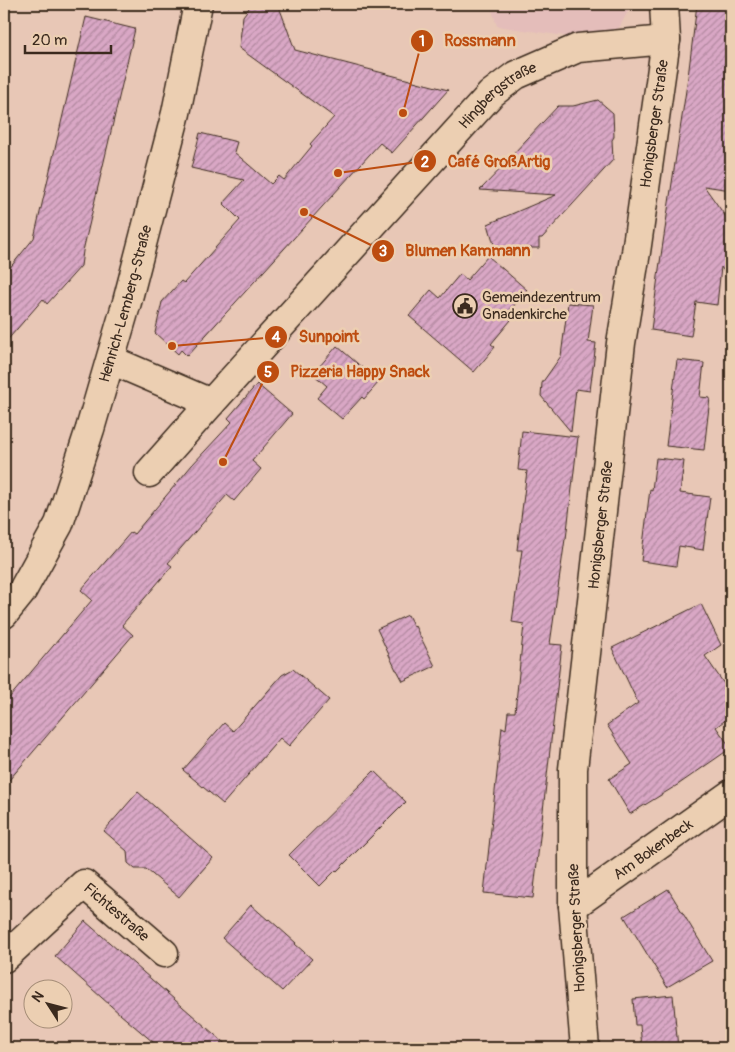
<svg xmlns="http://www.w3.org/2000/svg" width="735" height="1052" font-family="Pangolin,sans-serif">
  <defs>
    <pattern id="building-hatch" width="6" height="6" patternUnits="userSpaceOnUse" patternTransform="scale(1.25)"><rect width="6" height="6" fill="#d9a7c5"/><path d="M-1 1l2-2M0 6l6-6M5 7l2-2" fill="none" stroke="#b1889f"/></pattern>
  </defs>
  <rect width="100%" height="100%" fill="#e8c7b6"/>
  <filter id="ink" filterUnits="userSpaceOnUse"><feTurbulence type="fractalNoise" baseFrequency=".02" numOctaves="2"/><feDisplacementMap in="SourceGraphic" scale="10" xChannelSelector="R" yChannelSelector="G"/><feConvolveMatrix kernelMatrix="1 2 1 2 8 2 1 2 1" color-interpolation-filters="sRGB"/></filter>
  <g filter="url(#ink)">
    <path fill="#e4bdba" d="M 490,4 L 632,4 L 619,28 L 585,39 L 497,26 Z"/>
    <g fill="url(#building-hatch)" stroke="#3b2a1e">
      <path d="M 252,4 L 278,4 L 295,50 L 448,90 L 392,153 L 380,143 L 187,356 L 181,350 L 178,354 L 155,333 L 162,302 L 181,281 L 184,283 L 240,220 L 223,203 L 244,180 L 191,168 L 200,133 L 237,142 L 234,152 L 271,184 L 279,176 L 284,180 L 312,146 L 310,144 L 334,117 L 239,48 L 243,16 Z"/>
      <path d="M 697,4 L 731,4 L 731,190 L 704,186 L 731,224 L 731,281 L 721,267 L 717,305 L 696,302 L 691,336 L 651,330 L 659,269 L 688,77 Z"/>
      <path d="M 86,17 L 135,29 L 83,251 L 81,266 L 47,304 L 43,299 L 4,344 L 4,275 L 34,238 Z"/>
      <path d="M 598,100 L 613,113 L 614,137 L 612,140 L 613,160 L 542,238 L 539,238 L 539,248 L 495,248 L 488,224 L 556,195 L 480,190 L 514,155 L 513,154 L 558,106 L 573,106 Z"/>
      <path d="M 488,256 L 527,290 L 506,315 L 511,320 L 491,344 L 495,347 L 474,372 L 409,316 L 431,290 L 440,298 L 460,274 L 467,280 Z"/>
      <path d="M 568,303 L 593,305 L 588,342 L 596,343 L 590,391 L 576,389 L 571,432 L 541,396 L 542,383 L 561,356 Z"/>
      <path d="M 337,346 L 379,382 L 364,399 L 362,397 L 342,419 L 317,398 L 327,386 L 313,374 Z"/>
      <path d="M 677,360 L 704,363 L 700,397 L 710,398 L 704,450 L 666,446 Z"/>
      <path d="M 257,384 L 292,414 L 252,461 L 261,469 L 234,501 L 227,495 L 168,563 L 172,566 L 122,625 L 133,635 L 4,786 L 4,704 L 92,600 L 81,590 L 131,532 L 134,534 L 192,465 L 232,422 L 228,418 Z"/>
      <path d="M 522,431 L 578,437 L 566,539 L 565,539 L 550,644 L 562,645 L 533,898 L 484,893 L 502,727 L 506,729 L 508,712 L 515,712 L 524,624 L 512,622 L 522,550 L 517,550 L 527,471 L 518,470 Z"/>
      <path d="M 656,458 L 684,461 L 680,493 L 710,497 L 703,550 L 679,546 L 676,566 L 641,561 L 650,489 L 652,490 Z"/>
      <path d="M 701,604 L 721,645 L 705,656 L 731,694 L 731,716 L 716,727 L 731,748 L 679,784 L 630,814 L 609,779 L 632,764 L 607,725 L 638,703 L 612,648 Z"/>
      <path d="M 408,615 L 414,627 L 415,626 L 435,666 L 403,681 L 397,670 L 396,670 L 377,629 Z"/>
      <path d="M 293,669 L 329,700 L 289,746 L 280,738 L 223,804 L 183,770 L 224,723 L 233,731 L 282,675 Z"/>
      <path d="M 374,771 L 406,802 L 337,871 L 336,870 L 320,886 L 289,855 Z"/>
      <path d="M 138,792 L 213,858 L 179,897 L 146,869 L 135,869 L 128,863 L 127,851 L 104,831 Z"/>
      <path d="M 668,889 L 712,961 L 667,987 L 624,916 Z"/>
      <path d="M 251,905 L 268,920 L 269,919 L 296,943 L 295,944 L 312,959 L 282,991 L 222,938 Z"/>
      <path d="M 85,921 L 151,979 L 230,1048 L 160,1048 L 120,1014 L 55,956 Z"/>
      <path d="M 673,995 L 678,1048 L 642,1048 L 640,1025 L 635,1025 L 633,999 Z"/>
    </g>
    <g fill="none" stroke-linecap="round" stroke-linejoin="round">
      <g stroke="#3b2a1e" stroke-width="31">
        <g id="minor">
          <path d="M 111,360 L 211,403"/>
          <path id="s1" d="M 149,473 L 211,403 L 491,94 L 516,75 L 578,48 L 666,40"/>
          <path id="s2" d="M 4,614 L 21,593 L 59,524 L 90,429 L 127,302 L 176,113 L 198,4"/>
          <path id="s3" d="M 573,906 L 731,794"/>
          <path id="s4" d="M 4,958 L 84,884 L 164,953"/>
          <path id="s5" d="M 585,1048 L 573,906 L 573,769 L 621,343 L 636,252 L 666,40 L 664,4"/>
        </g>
      </g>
      <use href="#minor" stroke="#eccfb2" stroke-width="28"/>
    </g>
  </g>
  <defs>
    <g id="civic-ring" transform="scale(1.25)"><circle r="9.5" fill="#eccfb2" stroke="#3b2a1e" stroke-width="1.5"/><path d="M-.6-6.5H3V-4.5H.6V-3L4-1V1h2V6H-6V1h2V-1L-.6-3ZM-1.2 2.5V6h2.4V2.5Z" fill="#3b2a1e"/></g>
  </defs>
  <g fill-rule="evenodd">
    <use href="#civic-ring" x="465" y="306"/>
  </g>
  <g text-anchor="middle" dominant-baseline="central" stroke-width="5" stroke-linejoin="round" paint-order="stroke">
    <g font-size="15" fill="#3b2a1e" stroke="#eccfb2">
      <text stroke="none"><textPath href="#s1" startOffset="515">Hingbergstraße</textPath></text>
      <text stroke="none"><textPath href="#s5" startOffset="930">Honigsberger Straße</textPath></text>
      <text stroke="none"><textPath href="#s2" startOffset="336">Heinrich-Lemberg-Straße</textPath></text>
      <text stroke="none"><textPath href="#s5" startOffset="525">Honigsberger Straße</textPath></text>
      <text stroke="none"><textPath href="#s3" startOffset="98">Am Bokenbeck</textPath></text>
      <text stroke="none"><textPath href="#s4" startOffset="152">Fichtestraße</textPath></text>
      <text transform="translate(577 928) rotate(-93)">Honigsberger Straße</text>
    </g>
    <g font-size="15" fill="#3b2a1e" stroke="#eccfb2" text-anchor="start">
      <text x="482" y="297">Gemeindezentrum<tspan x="482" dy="17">Gnadenkirche</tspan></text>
    </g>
  </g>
  <path fill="none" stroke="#bd4d10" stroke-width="2" d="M403 113L422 41M338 173L425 161M304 212L383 251M172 346L276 337M223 462L268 372"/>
  <g fill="#bd4d10" stroke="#eccfb2" stroke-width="2">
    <circle cx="403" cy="113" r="5"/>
    <circle cx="338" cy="173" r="5"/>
    <circle cx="304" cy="212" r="5"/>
    <circle cx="172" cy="346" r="5"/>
    <circle cx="223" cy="462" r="5"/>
    <circle cx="422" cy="41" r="12"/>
    <circle cx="425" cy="161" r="12"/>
    <circle cx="383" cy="251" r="12"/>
    <circle cx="276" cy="337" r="12"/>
    <circle cx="268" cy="372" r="12"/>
  </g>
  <g font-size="15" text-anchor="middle" font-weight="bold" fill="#fff">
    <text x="422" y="46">1</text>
    <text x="425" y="167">2</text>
    <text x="383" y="256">3</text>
    <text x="276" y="342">4</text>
    <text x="268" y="377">5</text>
  </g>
  <g font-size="16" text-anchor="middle" font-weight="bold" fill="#bd4d10" stroke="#eccfb2" stroke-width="5" stroke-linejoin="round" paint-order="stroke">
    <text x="480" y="46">Rossmann</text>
    <text x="499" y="167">Café GroßArtig</text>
    <text x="468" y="256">Blumen Kammann</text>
    <text x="329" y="342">Sunpoint</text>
    <text x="360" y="377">Pizzeria Happy Snack</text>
  </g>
  <rect width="735" height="1052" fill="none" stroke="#eccfb2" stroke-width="20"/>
  <rect x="10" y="10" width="715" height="1032" fill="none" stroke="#3b2a1e" stroke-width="2" filter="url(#ink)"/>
  <g transform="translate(48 1004) rotate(306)"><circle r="24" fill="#eccfb2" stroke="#a58d77"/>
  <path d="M0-4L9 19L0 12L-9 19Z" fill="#3b2a1e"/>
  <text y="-8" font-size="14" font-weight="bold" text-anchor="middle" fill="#3b2a1e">N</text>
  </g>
  <path d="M25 45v8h86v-8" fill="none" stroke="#3b2a1e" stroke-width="2.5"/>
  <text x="32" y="45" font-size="15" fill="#3b2a1e" stroke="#eccfb2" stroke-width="4" paint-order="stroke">20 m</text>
</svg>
